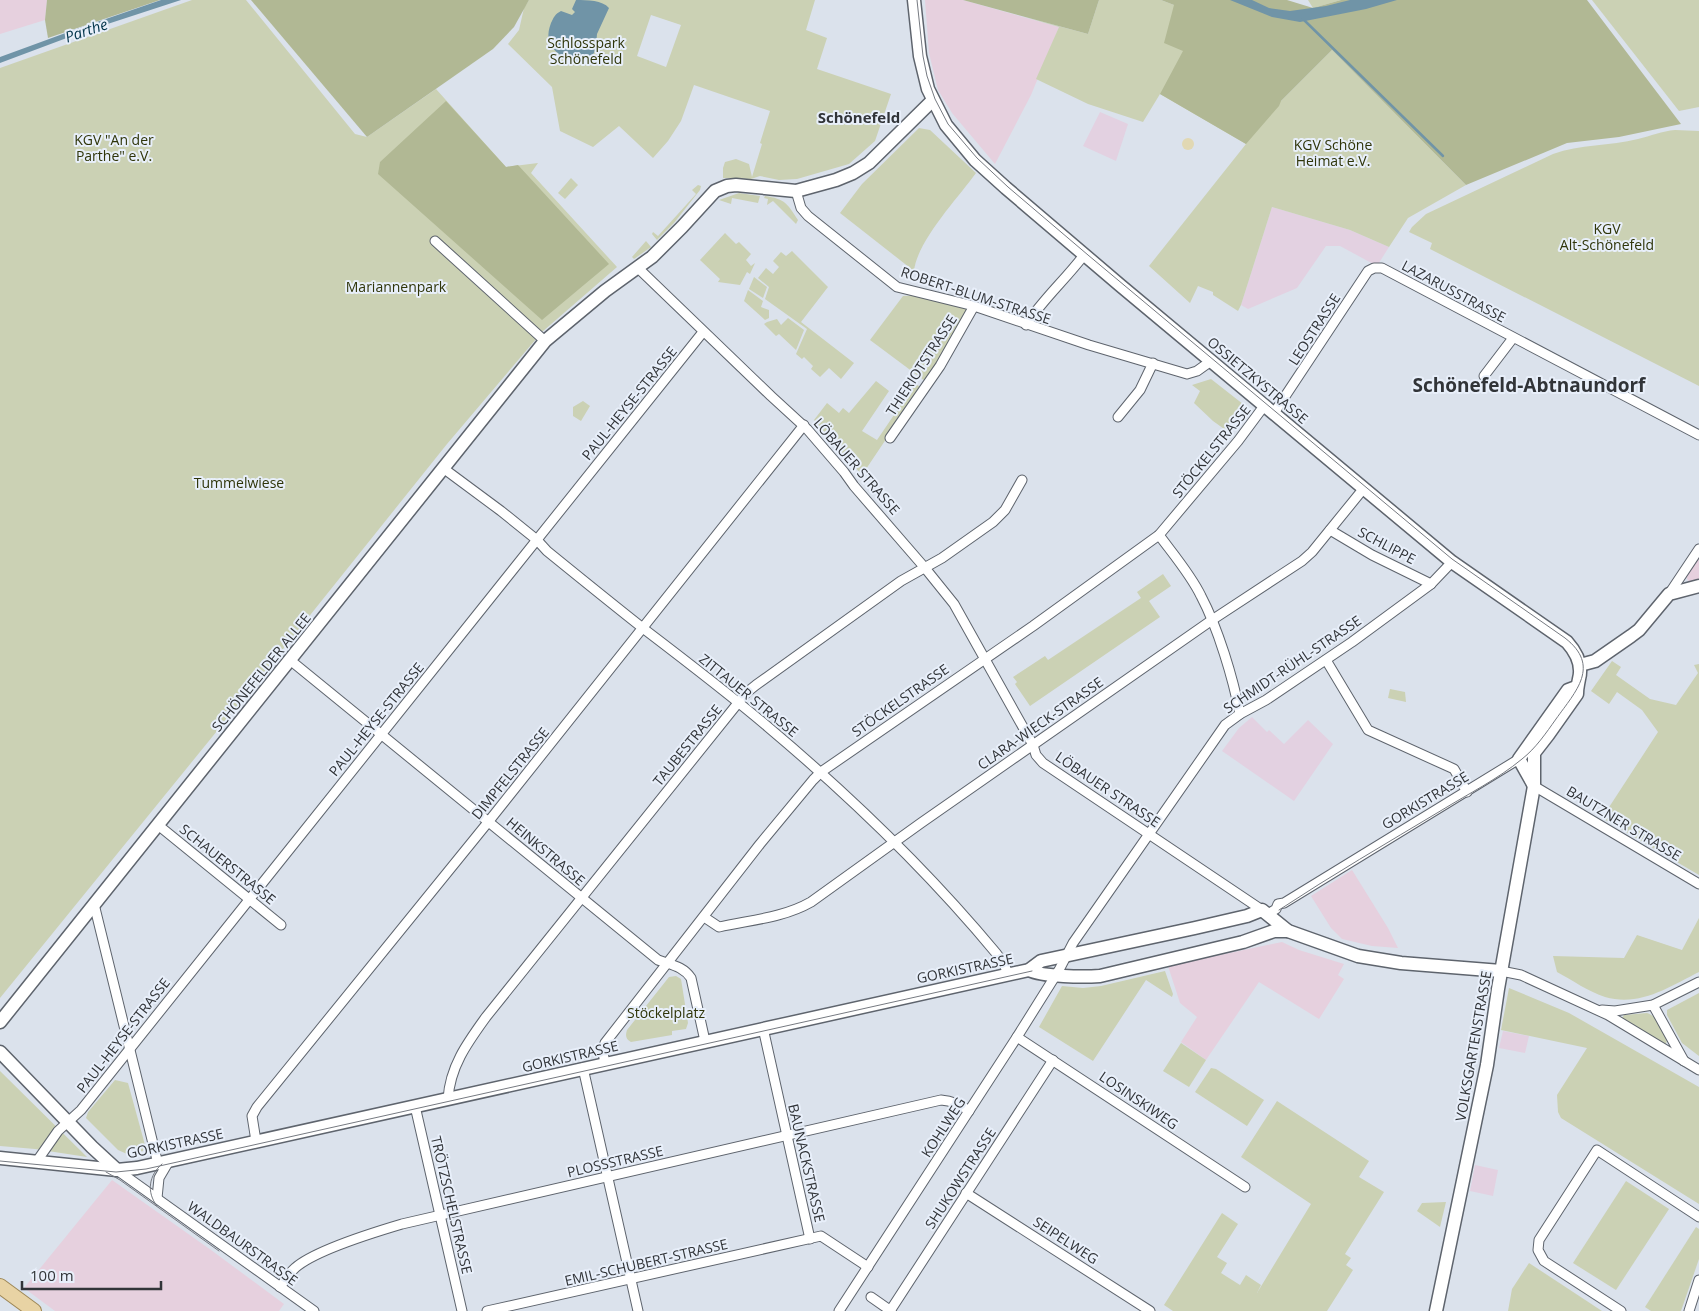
<svg xmlns="http://www.w3.org/2000/svg" width="1699" height="1311" font-family="'Open Sans',sans-serif">
  <rect width="100%" height="100%" fill="#dbe2ec"/>
  <g fill="#e6d0de">
    <path d="M 0,0 L 47,0 L 45,20 L 0,34 Z"/>
    <path d="M 925,0 L 963,0 L 1059,27 L 1031,95 L 995,164 L 952,113 L 938,90 L 929,53 Z"/>
    <path d="M 1699,558 L 1699,580 L 1689,582 L 1686,577 Z"/>
    <path d="M 1352,870 L 1388,928 L 1398,948 L 1372,946 L 1342,939 L 1331,928 L 1311,896 Z"/>
    <path d="M 1282,942 L 1299,950 L 1344,964 L 1338,975 L 1344,979 L 1319,1019 L 1259,982 L 1206,1060 L 1181,1042 L 1197,1017 L 1180,1003 L 1168,966 Z"/>
    <path d="M 112,1180 L 211,1250 L 284,1304 L 279,1311 L 55,1311 L 24,1288 Z"/>
  </g>
  <g fill="#e3d1e1">
    <path d="M 1100,112 L 1128,124 L 1116,161 L 1083,146 Z"/>
    <path d="M 1272,207 L 1350,230 L 1389,247 L 1377,266 L 1340,246 L 1326,246 L 1297,288 L 1248,309 L 1241,305 Z"/>
    <path d="M 1252,717 L 1267,732 L 1269,730 L 1284,744 L 1308,720 L 1333,744 L 1294,801 L 1222,751 L 1239,728 Z"/>
    <path d="M 1503,1031 L 1529,1036 L 1525,1053 L 1499,1048 Z"/>
    <path d="M 1475,1165 L 1498,1170 L 1493,1196 L 1470,1191 Z"/>
  </g>
  <g fill="#cbd1b4" fill-rule="evenodd">
    <path d="M 192,0 L 246,0 L 355,134 L 367,137 L 436,89 L 506,167 L 538,163 L 531,173 L 617,267 L 542,332 L 447,444 L 243,699 L 0,998 L 0,68 Z"/>
    <path d="M 529,0 L 815,0 L 806,30 L 827,38 L 817,69 L 891,94 L 875,141 L 849,164 L 797,179 L 779,180 L 760,176 L 751,179 L 723,178 L 723,168 L 725,162 L 736,159 L 749,164 L 752,177 L 762,144 L 760,143 L 770,111 L 694,85 L 681,121 L 668,141 L 653,158 L 619,126 L 593,147 L 560,131 L 552,87 L 508,44 L 519,30 L 524,8 ZM 651,15 L 681,25 L 666,67 L 637,56 Z"/>
    <path d="M 1099,0 L 1161,0 L 1174,5 L 1183,51 L 1281,101 L 1332,50 L 1466,185 L 1408,218 L 1389,247 L 1350,230 L 1272,207 L 1241,305 L 1238,311 L 1213,295 L 1213,292 L 1198,286 L 1190,303 L 1149,266 L 1246,144 L 1160,94 L 1143,122 L 1088,104 L 1036,79 L 1059,27 L 1021,16 L 1088,34 Z"/>
    <path d="M 1308,0 L 1341,0 L 1313,8 Z"/>
    <path d="M 1592,0 L 1699,0 L 1699,107 L 1679,111 Z"/>
    <path d="M 919,128 L 930,130 L 976,173 C 958,198 917,241 914,271 L 840,213 L 862,184 Z"/>
    <path d="M 1675,130 L 1699,131 L 1699,386 L 1430,249 L 1432,243 L 1409,232 L 1412,227 L 1426,214 L 1553,154 C 1580,144 1610,146 1638,139 C 1651,136 1662,131 1675,130 Z"/>
    <path d="M 571,178 L 578,185 L 565,199 L 558,193 Z"/>
    <path d="M 698,185 L 701,186 L 700,190 L 674,223 L 657,240 L 652,234 L 653,232 L 658,236 L 696,194 L 692,190 Z"/>
    <path d="M 739,193 L 760,196 L 758,203 L 732,198 L 731,204 L 719,200 Z"/>
    <path d="M 765,196 C 785,199 787,203 798,220 L 796,224 L 773,201 L 767,205 L 768,199 L 764,198 Z"/>
    <path d="M 725,233 L 736,244 L 739,242 L 751,254 L 746,260 L 751,266 L 755,263 L 750,274 L 747,272 L 740,285 L 718,282 L 720,279 L 700,260 Z"/>
    <path d="M 646,241 L 651,247 L 634,259 L 632,257 Z"/>
    <path d="M 792,251 L 828,287 L 801,322 L 854,363 L 841,379 L 829,368 L 820,377 L 811,369 L 813,366 L 804,357 L 802,359 L 796,354 L 807,329 L 765,299 L 769,287 L 758,278 L 766,268 L 773,274 L 779,267 L 773,261 L 781,252 L 786,256 Z"/>
    <path d="M 754,277 L 767,287 L 763,298 L 749,289 Z"/>
    <path d="M 748,290 L 763,301 L 761,307 L 769,310 L 769,318 L 765,320 L 744,301 Z"/>
    <path d="M 919,295 L 968,308 L 946,351 L 925,381 L 870,340 L 903,296 Z"/>
    <path d="M 788,318 L 804,330 L 796,350 L 779,334 L 776,336 L 764,324 L 767,322 L 777,319 L 781,325 Z"/>
    <path d="M 1211,379 L 1248,408 L 1234,425 L 1227,431 L 1213,421 L 1194,403 L 1200,391 L 1192,385 Z"/>
    <path d="M 876,381 L 889,391 L 862,431 L 877,440 L 915,384 L 921,387 L 862,475 L 814,420 L 827,403 L 839,413 L 843,408 L 849,413 Z"/>
    <path d="M 583,401 L 590,406 L 581,421 L 573,416 L 573,407 Z"/>
    <path d="M 1163,574 L 1171,586 L 1149,601 L 1160,617 L 1030,706 L 1015,684 L 1017,682 L 1013,677 L 1045,656 L 1048,660 L 1141,598 L 1137,592 Z"/>
    <path d="M 1612,661 L 1621,667 L 1616,675 L 1650,699 L 1676,705 L 1698,673 L 1694,665 L 1699,664 L 1699,875 L 1602,818 L 1658,732 L 1642,710 L 1617,692 L 1609,704 L 1591,691 Z"/>
    <path d="M 1390,689 L 1405,692 L 1406,702 L 1388,698 Z"/>
    <path d="M 1699,918 L 1699,972 C 1669,987 1640,1007 1605,997 C 1589,992 1572,980 1557,972 L 1553,956 L 1624,958 L 1637,935 L 1682,950 Z"/>
    <path d="M 1165,971 L 1173,994 L 1172,997 L 1146,980 L 1093,1061 L 1039,1027 L 1062,986 L 1083,988 L 1101,986 Z"/>
    <path d="M 676,976 L 681,979 L 688,1023 L 686,1029 L 672,1031 L 672,1035 L 631,1042 C 626,1039 625,1036 627,1030 L 669,977 Z"/>
    <path d="M 1509,988 L 1569,1013 L 1699,1087 L 1699,1204 L 1561,1118 L 1558,1112 L 1557,1095 L 1587,1048 L 1501,1030 Z"/>
    <path d="M 1699,993 L 1699,1056 L 1682,1043 L 1667,1015 L 1667,1010 Z"/>
    <path d="M 1647,1013 C 1658,1016 1662,1031 1667,1040 L 1666,1044 L 1664,1045 L 1622,1018 L 1624,1015 Z"/>
    <path d="M 1181,1043 L 1206,1060 L 1189,1087 L 1163,1071 Z"/>
    <path d="M 1211,1068 L 1216,1069 L 1264,1100 L 1247,1126 L 1195,1092 Z"/>
    <path d="M 0,1071 L 87,1157 L 35,1149 L 0,1146 Z"/>
    <path d="M 115,1080 L 128,1083 L 145,1145 L 143,1151 L 127,1154 L 118,1150 L 86,1118 L 88,1112 Z"/>
    <path d="M 1277,1101 L 1369,1161 L 1359,1177 L 1384,1192 L 1345,1254 L 1351,1258 L 1346,1265 L 1353,1270 L 1327,1311 L 1173,1311 L 1164,1305 L 1222,1213 L 1238,1224 L 1217,1257 L 1227,1263 L 1221,1273 L 1240,1285 L 1246,1275 L 1261,1285 L 1257,1293 L 1311,1204 L 1241,1157 Z"/>
    <path d="M 1626,1181 L 1669,1209 L 1616,1290 L 1573,1263 Z"/>
    <path d="M 1446,1202 L 1440,1227 L 1417,1211 L 1422,1203 Z"/>
    <path d="M 1696,1227 L 1699,1229 L 1699,1259 L 1681,1311 L 1651,1311 L 1645,1307 Z"/>
    <path d="M 1529,1263 L 1602,1311 L 1508,1311 L 1512,1289 Z"/>
  </g>
  <g fill="#b1b894">
    <path d="M 47,0 L 160,0 L 48,38 L 45,20 Z"/>
    <path d="M 251,0 L 529,0 L 514,27 L 493,49 L 367,137 Z"/>
    <path d="M 963,0 L 1099,0 L 1088,34 Z"/>
    <path d="M 1161,0 L 1287,0 L 1313,8 L 1341,0 L 1587,0 L 1681,124 L 1619,137 L 1567,143 L 1466,185 L 1332,50 L 1281,101 L 1279,106 L 1246,144 L 1160,94 L 1183,51 L 1164,43 L 1174,5 Z"/>
    <path d="M 446,101 L 506,167 L 518,165 L 609,264 L 542,320 L 378,174 L 380,162 Z"/>
  </g>
  <circle fill="#e1d8b3" cx="1188" cy="144" r="6"/>
  <g fill="#7094a7">
    <path d="M 161,0 L 181,0 L 80,33 L 0,63 L 0,57 L 71,31 Z"/>
    <path d="M 576,0 C 588,0 602,0 609,8 L 597,34 L 596,46 L 594,53 L 585,61 L 575,65 C 558,54 542,46 551,23 C 554,17 555,14 561,11 L 572,15 L 575,12 L 572,9 Z"/>
    <path d="M 1230,0 L 1252,0 L 1269,8 L 1290,11 L 1326,6 L 1350,0 L 1397,0 L 1366,9 L 1300,22 L 1272,17 Z"/>
  </g>
  <g fill="none" stroke-linecap="round" stroke-linejoin="round">
    <path stroke="#7094a7" stroke-width="2.5" d="M 1303,19 L 1443,156"/>
    <g stroke="#5e646d" stroke-width="11">
      <g id="street">
        <path d="M 796,191 L 801,208 L 808,216 L 897,287 L 974,306 L 1089,345 L 1187,374 L 1197,371 L 1211,361"/>
        <path d="M 435,241 L 545,341"/>
        <path d="M 638,268 L 771,396 L 807,429 L 844,472 L 854,486 L 925,568 L 954,604 L 1033,745 L 1036,755 L 1043,763 L 1262,910"/>
        <path d="M 1026,325 C 1043,299 1066,279 1084,255"/>
        <path d="M 1484,376 L 1513,338"/>
        <path d="M 1274,413 L 1368,271 L 1374,268 L 1382,268 L 1699,435"/>
        <path d="M 1118,417 L 1140,390 L 1153,363"/>
        <path d="M 890,438 L 940,366 L 974,306"/>
        <path d="M 443,468 L 501,511 L 537,540 L 547,551 C 579,577 611,603 644,629 C 686,661 728,693 768,727 C 850,796 927,870 996,953 L 1004,964 L 1008,974"/>
        <path d="M 1330,530 L 1372,555 L 1431,584"/>
        <path d="M 1159,535 C 1173,554 1191,575 1201,596 C 1218,628 1233,678 1240,714"/>
        <path d="M 1669,594 L 1699,549"/>
        <path d="M 290,660 L 658,960 C 671,965 683,966 691,978 L 705,1041"/>
        <path d="M 1326,660 L 1368,730 L 1454,769 L 1467,792"/>
        <path d="M 1534,786 L 1699,884"/>
        <path d="M 158,825 L 281,925"/>
        <path d="M 94,904 L 158,1164"/>
        <path d="M 1268,914 L 1276,909 L 1278,904 L 1284,903 L 1519,759"/>
        <path d="M 704,917 L 719,927 C 750,920 783,918 811,902 L 921,823 L 1212,620 L 1302,561 L 1312,552 L 1364,488"/>
        <path d="M 1501,971 L 1521,975 L 1608,1015 L 1699,1070"/>
        <path d="M 1653,1005 L 1684,1061"/>
        <path d="M 1602,1010 L 1615,1011 L 1653,1005 L 1699,982"/>
        <path d="M 763,1028 L 810,1239"/>
        <path d="M 1017,1037 L 1245,1187"/>
        <path d="M 605,1064 L 603,1052 L 605,1043 L 760,844 L 813,780 L 821,772 L 1033,626 L 1159,535 L 1238,441 L 1264,406"/>
        <path d="M 583,1068 L 638,1311"/>
        <path d="M 448,1099 C 450,1066 468,1042 486,1017 L 746,693 L 756,685 L 901,581 L 942,558 L 993,522 L 1005,510 L 1022,480"/>
        <path d="M 415,1106 L 462,1311"/>
        <path d="M 256,1141 L 252,1116 L 257,1107 L 489,821 L 804,425"/>
        <path d="M 37,1161 L 58,1131 L 81,1110 L 703,332"/>
        <path d="M 117,1170 L 314,1311"/>
        <path d="M 966,1193 L 1150,1311"/>
        <path d="M 157,1198 L 159,1178 L 169,1161"/>
        <path d="M 280,1287 C 285,1281 289,1273 295,1268 C 315,1250 375,1232 402,1224 L 941,1100 C 952,1101 960,1104 969,1111"/>
        <path d="M 871,1297 L 891,1311"/>
        <path d="M 487,1311 L 821,1236 L 868,1267"/>
        <path d="M 839,1311 L 1017,1037 L 1059,970 L 1073,943 L 1225,725 L 1240,714 L 1266,700 L 1352,642 L 1431,584 L 1452,562"/>
        <path d="M 890,1311 L 1053,1060"/>
        <path d="M 1621,1311 L 1544,1261 L 1538,1250 L 1539,1240 L 1597,1150 L 1699,1217"/>
        <path d="M 1689,1311 L 1699,1280"/>
      </g>
    </g>
    <g stroke="#5e646d" stroke-width="15">
      <g id="secondary">
        <path d="M 914,0 L 920,56 L 928,89 L 946,125 L 975,160 L 1006,188 L 1121,286 L 1452,562 L 1567,642 C 1576,652 1583,664 1579,679 C 1578,685 1577,687 1577,694 L 1548,735 L 1534,753 L 1534,786 L 1498,989 L 1487,1065 L 1436,1311"/>
        <path d="M 1580,665 L 1595,661 L 1631,636 L 1639,630 L 1669,594 L 1699,586"/>
        <path d="M 1533,784 L 1519,759 L 1568,690 L 1576,687"/>
        <path d="M 1029,970 C 1043,977 1084,977 1100,976 L 1243,942 L 1274,931 L 1288,931"/>
        <path d="M 0,1022 L 545,341 L 605,291 L 652,257 L 682,227 L 715,191 L 727,186 L 736,185 L 796,191 L 836,180 L 853,173 L 869,163 L 933,100"/>
        <path d="M 0,1052 L 92,1147 L 117,1170"/>
        <path d="M 0,1158 L 117,1170 L 137,1168 L 1029,970 L 1041,961 L 1195,928 L 1247,916 L 1262,910 L 1288,931 L 1358,956 L 1401,963 L 1501,971"/>
      </g>
    </g>
    <g stroke="#9e8857" stroke-width="16">
      <path id="primary" d="M 0,1286 L 34,1311"/>
    </g>
    <use href="#street" stroke="#fff" stroke-width="9"/>
    <use href="#secondary" stroke="#fff" stroke-width="12"/>
    <use href="#primary" stroke="#e8d3a4" stroke-width="14"/>
    <g stroke="#767a81" stroke-width="1">
      <path d="M 917,0 L 923,56 L 927,76 L 935,99 L 948,124 L 977,158 L 1008,187 L 1088,255 L 1452,559 L 1565,638 C 1601,666 1576,691 1556,719 C 1546,733 1536,748 1522,759 C 1498,779 1468,794 1442,810 C 1387,843 1332,875 1279,910"/>
      <path d="M 0,1161 L 116,1172 L 146,1169 L 1032,971"/>
      <path d="M 106,1172 L 120,1180 L 219,1251"/>
      <path d="M 157,1206 C 146,1192 149,1175 162,1164"/>
    </g>
  </g>
  <g text-anchor="middle" dominant-baseline="central" stroke-width="4" stroke-linejoin="round" paint-order="stroke">
    <g font-size="14" fill="#2f3509" stroke="#e8effa">
      <text x="586" y="42">Schlosspark<tspan x="586" dy="16">Schönefeld</tspan></text>
      <text x="114" y="139">KGV "An der<tspan x="114" dy="16">Parthe" e.V.</tspan></text>
      <text x="1333" y="144">KGV Schöne<tspan x="1333" dy="16">Heimat e.V.</tspan></text>
      <text x="1607" y="228">KGV<tspan x="1607" dy="16">Alt-Schönefeld</tspan></text>
      <text x="396" y="286">Mariannenpark</text>
      <text x="239" y="482">Tummelwiese</text>
      <text x="666" y="1012">Stöckelplatz</text>
    </g>
    <g font-size="14" fill="#313438" stroke="#e8effa">
      <text transform="translate(1454 291) rotate(28)">LAZARUSSTRASSE</text>
      <text transform="translate(976 295) rotate(18)">ROBERT-BLUM-STRASSE</text>
      <text transform="translate(1314 329) rotate(-57)">LEOSTRASSE</text>
      <text transform="translate(921 365) rotate(-57)">THIERIOTSTRASSE</text>
      <text transform="translate(1258 380) rotate(40)">OSSIETZKYSTRASSE</text>
      <text transform="translate(629 403) rotate(-51)">PAUL-HEYSE-STRASSE</text>
      <text transform="translate(1211 451) rotate(-51)">STÖCKELSTRASSE</text>
      <text transform="translate(857 466) rotate(49)">LÖBAUER STRASSE</text>
      <text transform="translate(1387 545) rotate(28)">SCHLIPPE</text>
      <text transform="translate(1292 664) rotate(-34)">SCHMIDT-RÜHL-STRASSE</text>
      <text transform="translate(261 672) rotate(-51)">SCHÖNEFELDER ALLEE</text>
      <text transform="translate(749 695) rotate(39)">ZITTAUER STRASSE</text>
      <text transform="translate(900 700) rotate(-35)">STÖCKELSTRASSE</text>
      <text transform="translate(376 719) rotate(-51)">PAUL-HEYSE-STRASSE</text>
      <text transform="translate(1040 723) rotate(-35)">CLARA-WIECK-STRASSE</text>
      <text transform="translate(687 745) rotate(-51)">TAUBESTRASSE</text>
      <text transform="translate(510 773) rotate(-51)">DIMPFELSTRASSE</text>
      <text transform="translate(1108 789) rotate(34)">LÖBAUER STRASSE</text>
      <text transform="translate(1425 800) rotate(-31)">GORKISTRASSE</text>
      <text transform="translate(1624 823) rotate(31)">BAUTZNER STRASSE</text>
      <text transform="translate(546 851) rotate(40)">HEINKSTRASSE</text>
      <text transform="translate(228 864) rotate(39)">SCHAUERSTRASSE</text>
      <text transform="translate(965 968) rotate(-12)">GORKISTRASSE</text>
      <text transform="translate(123 1035) rotate(-52)">PAUL-HEYSE-STRASSE</text>
      <text transform="translate(1473 1046) rotate(-80)">VOLKSGARTENSTRASSE</text>
      <text transform="translate(570 1056) rotate(-13)">GORKISTRASSE</text>
      <text transform="translate(1139 1100) rotate(34)">LOSINSKIWEG</text>
      <text transform="translate(943 1127) rotate(-57)">KOHLWEG</text>
      <text transform="translate(175 1143) rotate(-12)">GORKISTRASSE</text>
      <text transform="translate(615 1161) rotate(-13)">PLOSSSTRASSE</text>
      <text transform="translate(807 1163) rotate(77)">BAUNACKSTRASSE</text>
      <text transform="translate(960 1178) rotate(-57)">SHUKOWSTRASSE</text>
      <text transform="translate(452 1205) rotate(77)">TRÖTZSCHELSTRASSE</text>
      <text transform="translate(1066 1240) rotate(33)">SEIPELWEG</text>
      <text transform="translate(243 1243) rotate(36)">WALDBAURSTRASSE</text>
      <text transform="translate(646 1262) rotate(-13)">EMIL-SCHUBERT-STRASSE</text>
    </g>
    <g font-size="15" font-style="italic" fill="#003349" stroke="#e8effa">
      <text transform="translate(86 30) rotate(-19)">Parthe</text>
    </g>
    <g font-size="15" font-weight="bold" fill="#313438" stroke="#e8effa">
      <text x="859" y="117">Schönefeld</text>
    </g>
    <g font-size="19" font-weight="bold" fill="#313438" stroke="#e8effa">
      <text x="1529" y="385">Schönefeld-Abtnaundorf</text>
    </g>
  </g>
  <path d="M22 1281v8h139v-8" fill="none" stroke="#313438" stroke-width="2.5"/>
  <text x="30" y="1281" font-size="15" fill="#313438" stroke="#e8effa" stroke-width="4" paint-order="stroke">100 m</text>
</svg>
